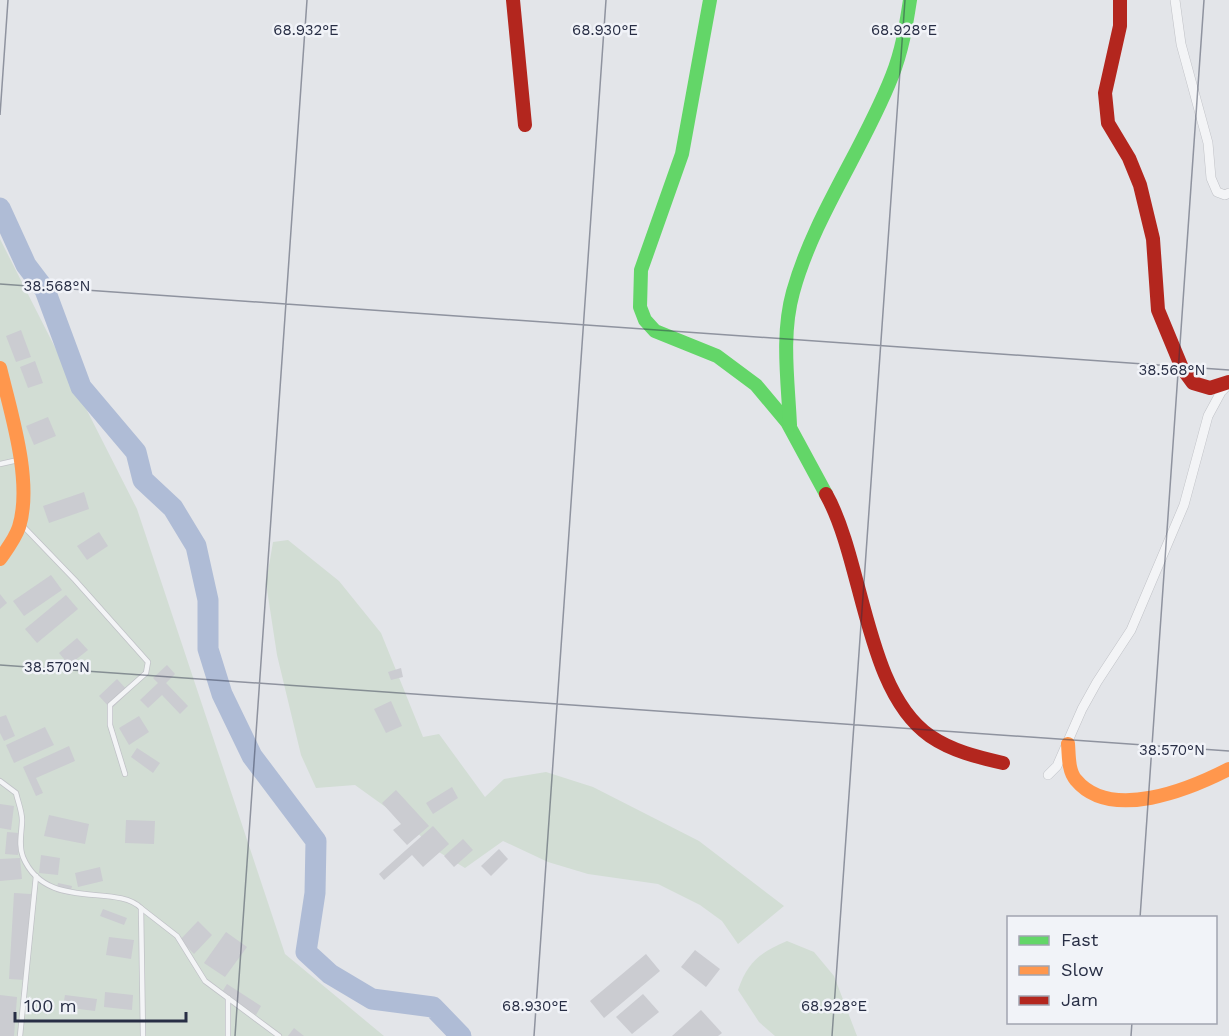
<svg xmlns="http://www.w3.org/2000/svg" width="1229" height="1036" font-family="'Work Sans',sans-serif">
  <rect width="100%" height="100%" fill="#e3e5e9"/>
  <g fill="#d2ddd4">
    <path d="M 0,239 L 137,509 L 285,954 L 384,1036 L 0,1036 Z"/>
    <path d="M 288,540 L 339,581 L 381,633 L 423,737 L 439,734 L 485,797 L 504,779 L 546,772 L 593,787 L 699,841 L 784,906 L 738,944 L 722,921 L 700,905 L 658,884 L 588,874 L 548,862 L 503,841 L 465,868 L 429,846 L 412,826 L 355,785 L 316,788 L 301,755 L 277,655 L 266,583 L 273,542 Z"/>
    <path d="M 787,941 L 814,952 L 834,976 L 857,1036 L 775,1036 L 759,1022 L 738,990 C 748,961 760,953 787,941 Z"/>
  </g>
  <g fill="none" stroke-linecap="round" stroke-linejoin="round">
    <path stroke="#afbcd6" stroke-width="21" d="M 0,208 L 26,265 L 45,290 L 81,387 L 136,452 L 143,480 L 173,508 L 196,546 L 208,600 L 208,649 L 222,694 L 252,756 L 316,841 L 315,893 L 306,952 L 330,974 L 372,999 L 433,1007 L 461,1036"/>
  </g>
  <g fill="#cbccd1">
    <path d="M 21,330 L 31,357 L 16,362 L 6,336 Z"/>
    <path d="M 35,361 L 43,383 L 28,388 L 20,367 Z"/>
    <path d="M 48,417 L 56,436 L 34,445 L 26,426 Z"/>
    <path d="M 84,492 L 89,509 L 49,523 L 43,506 Z"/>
    <path d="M 99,532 L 108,546 L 87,560 L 77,546 Z"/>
    <path d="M 51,575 L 62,590 L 24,616 L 13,601 Z"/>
    <path d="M 0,594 L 7,603 L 0,609 Z"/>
    <path d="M 66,595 L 78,609 L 37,643 L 25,629 Z"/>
    <path d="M 77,638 L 88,650 L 69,665 L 59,653 Z"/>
    <path d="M 167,665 L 175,674 L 166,683 L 188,706 L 180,714 L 162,695 L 148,708 L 140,700 L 158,683 L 153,678 Z"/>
    <path d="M 401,668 L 403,677 L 391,680 L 388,672 Z"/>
    <path d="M 117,679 L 129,692 L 111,709 L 99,696 Z"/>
    <path d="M 391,701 L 402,726 L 386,733 L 374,709 Z"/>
    <path d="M 6,715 L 15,736 L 4,741 L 0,733 L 0,717 Z"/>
    <path d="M 139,716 L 149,732 L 129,745 L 119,728 Z"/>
    <path d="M 45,727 L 54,745 L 14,763 L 6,745 Z"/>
    <path d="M 69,746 L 75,761 L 36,778 L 43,793 L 36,796 L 23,767 Z"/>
    <path d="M 137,748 L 160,763 L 153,773 L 131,757 Z"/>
    <path d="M 452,787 L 458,798 L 433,814 L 426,803 Z"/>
    <path d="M 396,790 L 429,826 L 407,845 L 393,830 L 401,824 L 382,803 Z"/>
    <path d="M 0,804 L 14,806 L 11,830 L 0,828 Z"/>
    <path d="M 49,815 L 89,824 L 85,844 L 44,836 Z"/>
    <path d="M 126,820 L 155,821 L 154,844 L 125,843 Z"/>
    <path d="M 433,826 L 449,844 L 423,867 L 412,855 L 384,880 L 379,874 Z"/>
    <path d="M 7,832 L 19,833 L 18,855 L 5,854 Z"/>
    <path d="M 463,839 L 473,850 L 454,867 L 444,856 Z"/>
    <path d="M 499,849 L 508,859 L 491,876 L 481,866 Z"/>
    <path d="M 41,855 L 60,858 L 58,875 L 39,873 Z"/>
    <path d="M 20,858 L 22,879 L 0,881 L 0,859 Z"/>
    <path d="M 100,867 L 103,881 L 78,887 L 75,873 Z"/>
    <path d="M 58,883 L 72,886 L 70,895 L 56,892 Z"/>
    <path d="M 14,893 L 31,894 L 25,980 L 9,979 Z"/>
    <path d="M 103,909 L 127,918 L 124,925 L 100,916 Z"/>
    <path d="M 198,921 L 212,935 L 194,954 L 180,940 Z"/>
    <path d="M 226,932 L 247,947 L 225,977 L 204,963 Z"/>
    <path d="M 109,937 L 134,940 L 131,959 L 106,955 Z"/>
    <path d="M 695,950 L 720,969 L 706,987 L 681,967 Z"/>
    <path d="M 646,954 L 660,971 L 604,1018 L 590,1001 Z"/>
    <path d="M 227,984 L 261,1006 L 256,1015 L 222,992 Z"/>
    <path d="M 105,992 L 133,995 L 132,1010 L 104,1007 Z"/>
    <path d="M 643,994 L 659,1012 L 632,1034 L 616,1017 Z"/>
    <path d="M 0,995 L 17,997 L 14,1036 L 0,1036 Z"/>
    <path d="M 65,995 L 97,999 L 95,1011 L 63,1007 Z"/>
    <path d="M 701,1010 L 722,1033 L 718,1036 L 672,1036 Z"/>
    <path d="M 294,1028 L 304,1036 L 288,1036 Z"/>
  </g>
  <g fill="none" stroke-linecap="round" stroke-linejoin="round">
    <g stroke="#c0c2c7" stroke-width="6">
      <g id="lane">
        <path d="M 0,464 L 18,460"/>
        <path d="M 22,525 L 75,580 L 148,662 L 146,673 L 110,705 L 110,725 L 125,774"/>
        <path d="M 0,781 L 16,793 C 18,802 22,811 22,820 C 22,832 18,845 23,857 C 46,912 116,883 141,908 L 143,1036"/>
        <path d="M 141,908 L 177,936 L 205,981 L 279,1036"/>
        <path d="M 20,1036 L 36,876"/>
        <path d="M 228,1036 L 228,998"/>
      </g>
    </g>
    <g stroke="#c0c2c7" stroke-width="10">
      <g id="street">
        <path d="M 1175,0 L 1181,44 L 1208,143 L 1211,178 L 1217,192 L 1225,195 L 1229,193"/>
        <path d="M 1048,775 L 1057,766 L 1082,709 L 1097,682 L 1131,630 L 1184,505 L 1208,416 L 1221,392 L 1229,384"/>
      </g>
    </g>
    <use href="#lane" stroke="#f3f4f6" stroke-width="4.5"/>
    <use href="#street" stroke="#f3f4f6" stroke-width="9"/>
    <g stroke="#63d668" stroke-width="14">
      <path d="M 710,0 L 682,154 L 641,270 L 640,307 L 645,320 L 655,331 L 717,356 L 756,385 L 787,422 L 826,494"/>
      <path d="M 790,425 C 788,381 781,335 793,292 C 814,216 863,150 892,76 C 902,51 906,26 910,0"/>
    </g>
    <g stroke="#ff974d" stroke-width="14">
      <path d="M 0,368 C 11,413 33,482 19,527 C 15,539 7,549 0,559"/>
      <path d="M 1068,744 C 1069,755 1068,771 1076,780 C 1111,822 1190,789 1229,769"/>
    </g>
    <g stroke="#b3261e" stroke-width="14">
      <path d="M 513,0 L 525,125"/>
      <path d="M 1120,0 L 1120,26 L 1105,93 L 1108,123 L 1129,158 L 1140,185 L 1153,239 L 1158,310 L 1182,368 L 1193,383 L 1210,388 L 1229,382"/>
      <path d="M 826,494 C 864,562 865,691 930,736 C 952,751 977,757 1003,763"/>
    </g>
  </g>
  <path fill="none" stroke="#282e45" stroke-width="1.5" stroke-opacity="0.45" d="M 0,115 L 8,0M 0,284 L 1229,370M 0,665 L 1229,751M 1140,918 L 1204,0M 235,1036 L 307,0M 534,1036 L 606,0M 832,1036 L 905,0M 1131,1036 L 1132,1022"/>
  <g font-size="15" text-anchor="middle" fill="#282e45" stroke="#f1f3f8" stroke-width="5" stroke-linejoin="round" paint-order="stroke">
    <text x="306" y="35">68.932°E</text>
    <text x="605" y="35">68.930°E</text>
    <text x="904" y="35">68.928°E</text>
    <text x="57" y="291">38.568°N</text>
    <text x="1172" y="375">38.568°N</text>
    <text x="57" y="672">38.570°N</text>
    <text x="1172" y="755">38.570°N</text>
    <text x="535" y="1011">68.930°E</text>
    <text x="834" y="1011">68.928°E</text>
  </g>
  <rect x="1007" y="916" width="210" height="108" fill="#f1f3f8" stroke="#a1a4b0" stroke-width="1.5"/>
  <rect x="1019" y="936" width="30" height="9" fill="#63d668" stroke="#a1a4b0" stroke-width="1.5"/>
  <text x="1061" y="946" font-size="18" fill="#282e45">Fast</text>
  <rect x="1019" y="966" width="30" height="9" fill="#ff974d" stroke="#a1a4b0" stroke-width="1.5"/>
  <text x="1061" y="976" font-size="18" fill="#282e45">Slow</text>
  <rect x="1019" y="996" width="30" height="9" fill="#b3261e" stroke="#a1a4b0" stroke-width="1.5"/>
  <text x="1061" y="1006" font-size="18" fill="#282e45">Jam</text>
  <path d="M15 1012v9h171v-9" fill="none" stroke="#282e45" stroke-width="3"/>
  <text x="24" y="1012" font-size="18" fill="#282e45" stroke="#f1f3f8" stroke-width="4.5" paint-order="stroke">100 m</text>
</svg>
